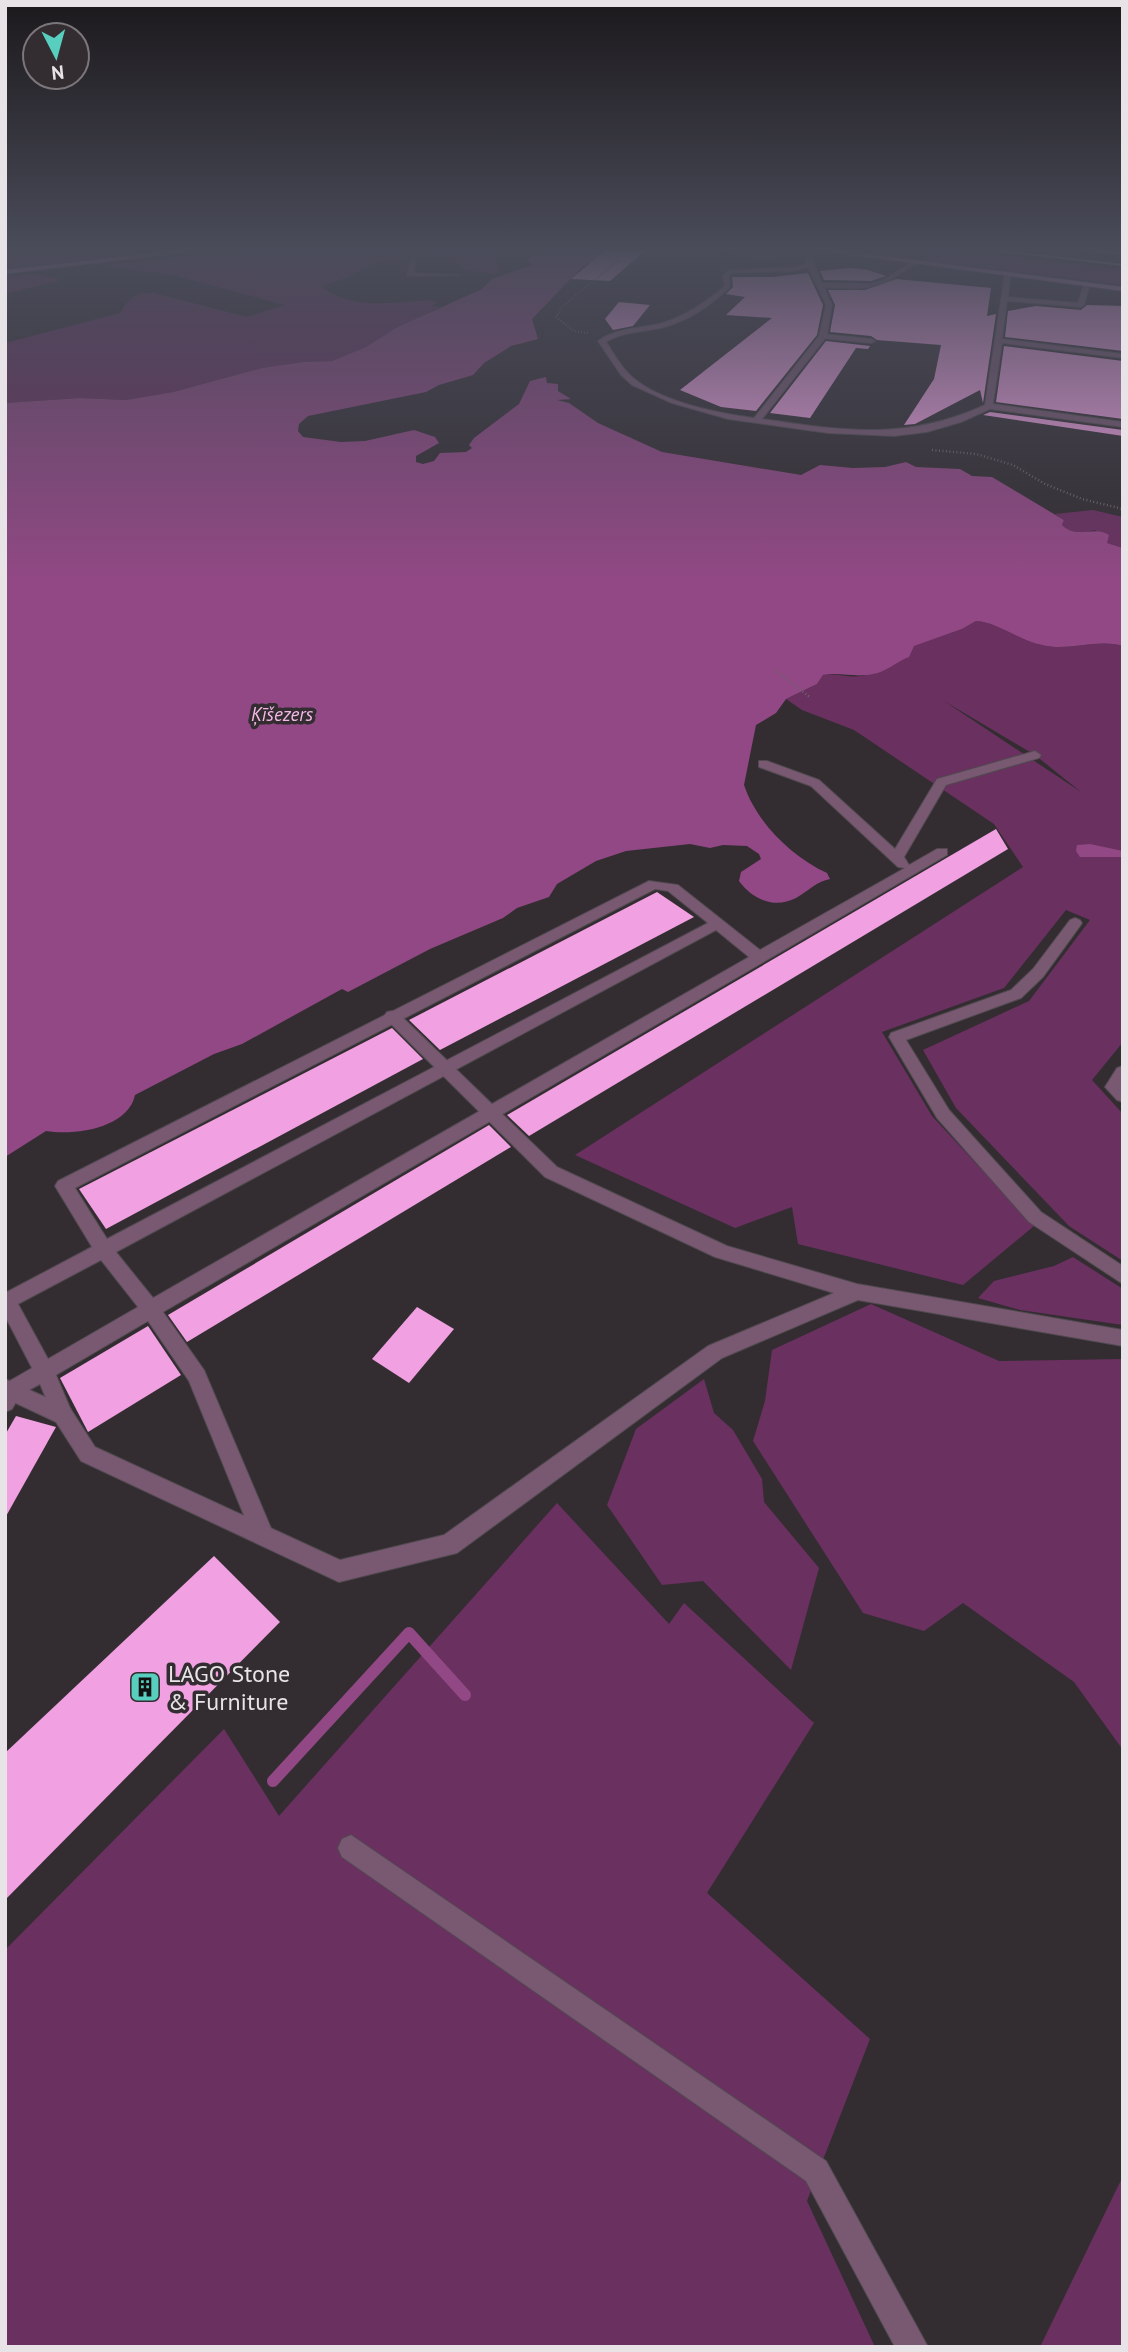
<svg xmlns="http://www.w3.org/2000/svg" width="1128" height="2352" font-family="'PT Sans',sans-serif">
  <rect width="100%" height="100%" fill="#332d32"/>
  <g fill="#6a3060" fill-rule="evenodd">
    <path d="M 5,249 L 170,249 L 5,269 Z"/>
    <path d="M 245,249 L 410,249 L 408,260 L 378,261 L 346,278 L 321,286 C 352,311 394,302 431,300 L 437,303 L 431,306 L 440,307 L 366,347 L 332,361 L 303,362 L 262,368 L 173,392 L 126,400 L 80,398 L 5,403 L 5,343 L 120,313 C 130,297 134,292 154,293 L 247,317 L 285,305 L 173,275 L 100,266 Z"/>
    <path d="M 424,249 L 516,249 L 488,261 L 498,263 L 499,271 L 496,274 L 461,269 L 461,264 L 446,256 L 422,258 Z"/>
    <path d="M 921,250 L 981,253 L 1123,270 L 1123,285 L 929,261 L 917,253 Z"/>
    <path d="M 37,274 L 62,280 L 5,294 L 5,276 Z"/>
    <path d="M 1093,510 L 1123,517 L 1123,548 L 1106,543 L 1095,530 C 1083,534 1072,535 1062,525 L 1064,520 L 1055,514 Z"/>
    <path d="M 976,621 C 997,622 1020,641 1042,645 C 1069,652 1096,638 1123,646 L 1123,1042 L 1092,1080 L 1123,1114 L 1123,1261 L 1069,1226 L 956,1108 L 923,1050 L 1029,1001 L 1090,920 L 1066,910 L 1004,988 L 882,1032 L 932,1116 L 1034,1226 L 963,1285 L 798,1244 L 792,1207 L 735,1228 L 575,1155 L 1023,867 L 994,824 L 854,730 L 802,710 L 786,699 L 817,684 L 823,675 C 836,673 849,678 862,676 C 880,673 892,663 908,657 L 913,646 L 962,629 ZM 944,701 L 1035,755 L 1081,792 Z"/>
    <path d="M 1073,1257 L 1123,1289 L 1123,1325 L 1020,1310 L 978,1298 L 994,1281 L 1054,1266 Z"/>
    <path d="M 871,1304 L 999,1361 L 1123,1359 L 1123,1750 L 1074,1682 L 963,1603 L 924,1631 L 863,1613 L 753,1441 L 765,1401 L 772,1350 Z"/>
    <path d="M 704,1379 L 714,1413 L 733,1430 L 762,1479 L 764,1502 L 819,1568 L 791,1670 L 703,1581 L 662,1585 L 607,1505 L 636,1429 Z"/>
    <path d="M 557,1503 L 669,1624 L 684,1603 L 814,1723 L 707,1893 L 870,2039 L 807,2201 L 875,2347 L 5,2347 L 5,1950 L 224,1729 L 279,1816 Z"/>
    <path d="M 1123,2176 L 1123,2347 L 1040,2347 Z"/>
  </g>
  <g fill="#914884">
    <path d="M 541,249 L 591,249 L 607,252 L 582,267 L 532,319 L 538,339 L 511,346 L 484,363 L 473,375 L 439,385 L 426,392 L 308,416 L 299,424 L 298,431 L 303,437 L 341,442 L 365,441 L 414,430 L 435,437 L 439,443 L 416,456 L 416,462 L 423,464 L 434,461 L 440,453 L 466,452 L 472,448 L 469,445 L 474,438 L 519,404 L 530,381 L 546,377 L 547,383 L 558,384 L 558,391 L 571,399 L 557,400 L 569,403 L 598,423 L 662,452 L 801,475 L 820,465 L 853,468 L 885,467 L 906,462 L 916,467 L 960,469 L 972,476 L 992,477 L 1064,520 L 1062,525 C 1077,540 1094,525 1109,535 L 1107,543 L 1123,548 L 1123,646 C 1096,638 1069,652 1042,645 C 1020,641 997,622 976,621 L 962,629 L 914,646 L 909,657 C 896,662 886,672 873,674 C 856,678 840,672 823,675 L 817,684 L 786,699 L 776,713 L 756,725 L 744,785 C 757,823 791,856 827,873 L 830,879 C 817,881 807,892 796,898 C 775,909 753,900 739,881 L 741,872 L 761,859 L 759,854 L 747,846 L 723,845 L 710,848 L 690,844 L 626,851 L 596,861 L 557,884 L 549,897 L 517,908 L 503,918 L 430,949 L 348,992 L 342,989 L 242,1044 L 214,1054 L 135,1095 C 128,1128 75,1136 46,1131 L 5,1157 L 5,403 L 80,398 L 126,400 L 173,392 L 262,368 L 303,362 L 332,361 L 366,347 L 396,328 L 482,289 L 492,279 L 532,265 L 527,259 Z"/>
    <path d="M 1090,844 L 1123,851 L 1123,857 L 1080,857 L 1076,851 L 1077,845 Z"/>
  </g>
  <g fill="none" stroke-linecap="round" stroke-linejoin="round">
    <path stroke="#914884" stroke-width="12" d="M 273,1781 L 409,1633 L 465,1695"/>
  </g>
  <g fill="#f1a0e1">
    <path d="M 607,249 L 647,249 L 610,281 L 571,279 Z"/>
    <path d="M 850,268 L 868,270 L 886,276 L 871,281 L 824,280 L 820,271 Z"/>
    <path d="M 808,273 L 823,305 L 817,335 L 756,411 L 721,407 L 680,390 L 772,318 L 726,315 L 745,297 L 726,294 L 733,287 L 732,277 L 773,277 Z"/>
    <path d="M 896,279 L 991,288 L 987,316 L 996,314 L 983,403 L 980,390 L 915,424 L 904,425 L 934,379 L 941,345 L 877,340 L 871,336 L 830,332 L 835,305 L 828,290 L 865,290 Z"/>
    <path d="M 619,302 L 650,305 L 633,326 L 613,330 L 605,319 Z"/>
    <path d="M 1087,305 L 1123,306 L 1123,351 L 1005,337 L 1008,311 L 1036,306 L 1081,310 Z"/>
    <path d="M 826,341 L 870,346 L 868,349 L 856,348 L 810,418 L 770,413 Z"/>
    <path d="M 1004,346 L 1123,361 L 1123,419 L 996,402 Z"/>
    <path d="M 990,412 L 1123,430 L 1123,436 L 983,415 Z"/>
    <path d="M 996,829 L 1008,849 L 529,1136 L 507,1115 Z"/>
    <path d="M 657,892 L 694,917 L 440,1050 L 409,1020 Z"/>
    <path d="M 392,1028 L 423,1059 L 106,1229 L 79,1189 Z"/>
    <path d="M 489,1125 L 511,1147 L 187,1342 L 168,1315 Z"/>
    <path d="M 417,1307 L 454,1329 L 409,1383 L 372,1359 Z"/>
    <path d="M 148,1326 L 181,1375 L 88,1432 L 60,1378 Z"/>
    <path d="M 16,1416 L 56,1427 L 5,1518 L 5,1435 Z"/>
    <path d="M 214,1556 L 280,1622 L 5,1900 L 5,1753 Z"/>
  </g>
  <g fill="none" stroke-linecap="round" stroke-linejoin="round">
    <g stroke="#504a4f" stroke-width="2">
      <g id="lane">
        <path d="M 413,249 L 419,249 L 413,273 L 461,275 L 407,276 Z"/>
        <path d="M 722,249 L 754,254 L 811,256 L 754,258 Z"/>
        <path d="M 823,334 L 871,339 L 875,341 L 871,343 L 820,338 Z"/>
        <path d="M 1035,751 L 1041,755 L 1039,758 L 946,785 L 904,857 L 909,865 L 937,849 L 947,849 L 947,855 L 163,1312 L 204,1370 L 273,1533 L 270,1540 L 262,1544 L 254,1540 L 189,1381 L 148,1321 L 56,1375 L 73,1415 L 70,1422 L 63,1424 L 56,1422 L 40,1384 L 20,1395 L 12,1409 L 5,1412 L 6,1383 L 32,1368 L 5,1316 L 5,1293 L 92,1247 L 55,1186 L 58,1181 L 649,881 L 678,885 L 760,950 L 905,868 L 898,867 L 811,786 L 759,767 L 759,761 L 767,761 L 819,780 L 895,849 L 937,779 ZM 655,889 L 668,891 L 708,923 L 107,1239 L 75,1188 ZM 716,930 L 749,957 L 153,1298 L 116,1252 ZM 101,1260 L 138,1307 L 48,1359 L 18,1304 Z"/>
        <path d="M 1075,918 L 1080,920 L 1082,923 L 1080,926 L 1043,977 L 1021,998 L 906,1040 L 949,1110 L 1041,1212 L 1123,1266 L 1123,1284 L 1029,1222 L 937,1118 L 889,1037 L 891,1033 L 1011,990 L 1033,969 L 1070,920 Z"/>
        <path d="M 1123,1066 L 1123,1102 L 1117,1100 L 1105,1087 L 1117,1068 Z"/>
        <path d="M 351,1835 L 826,2161 L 928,2347 L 895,2347 L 806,2181 L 342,1857 L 338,1848 L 342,1839 Z"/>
      </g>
    </g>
    <g stroke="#504a4f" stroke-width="2">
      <g id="street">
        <path d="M 813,249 L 819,250 L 811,257 L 822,283 L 871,284 L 884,280 L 913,261 L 918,262 C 880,288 871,291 824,287 L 832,305 L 827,336 L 762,419 C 844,431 907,441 985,405 L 1005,273 L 1008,271 L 1011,273 L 1008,297 L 1078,303 L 1084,284 L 1090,284 L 1084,305 L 1081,307 L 1007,301 L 1002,339 L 1123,354 L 1123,358 L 1002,343 L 993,404 L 1123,422 L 1123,427 L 990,409 L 961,422 L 927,432 L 894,436 L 828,433 L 728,419 L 672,403 L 632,385 L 621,375 L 598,341 C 617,327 641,329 662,323 C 686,316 706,302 725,286 L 723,276 L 729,270 L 795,267 L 806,264 L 805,256 ZM 808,267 L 826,305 L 819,336 L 754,418 C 717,413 654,401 628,373 C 619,364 613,352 606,342 C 624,331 645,332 665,327 C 690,320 711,305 730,287 L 729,276 L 733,273 L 795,271 Z"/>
        <path d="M 392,1011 L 397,1012 L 557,1167 L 727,1246 L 857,1284 L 1123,1330 L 1123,1346 L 858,1300 L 722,1358 L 457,1553 L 339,1582 L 81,1461 L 56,1422 L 5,1398 L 5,1379 L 70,1408 L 95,1447 L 340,1560 L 444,1535 L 708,1346 L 834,1293 L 715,1257 L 545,1177 L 387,1020 L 384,1016 L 387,1012 Z"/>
      </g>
    </g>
    <g stroke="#504a4f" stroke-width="2">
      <g id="primary">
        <path d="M 189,249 L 211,249 L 5,274 L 5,270 Z"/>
        <path d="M 808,249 L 828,249 L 1123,287 L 1123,291 Z"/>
      </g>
    </g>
    <path stroke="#6c666b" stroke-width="2" stroke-dasharray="1 2" stroke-linecap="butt" d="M 588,333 L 574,331 L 556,317 L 561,308 L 617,261 L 621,252"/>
    <g stroke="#6c666b" stroke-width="2.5" stroke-dasharray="1 2.5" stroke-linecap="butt">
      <path d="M 932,450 L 976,454 L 1013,465 L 1045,484 L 1082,499 L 1123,509"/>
      <path d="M 775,670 L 811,698"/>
    </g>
    <use href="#lane" fill="#795872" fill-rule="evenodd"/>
    <use href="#street" fill="#795872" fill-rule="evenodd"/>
    <use href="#primary" fill="#c17fb4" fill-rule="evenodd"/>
    <g stroke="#b4afb3" stroke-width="2">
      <path d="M 982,249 L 1123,265"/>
      <path d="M 1080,249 L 1123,254"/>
    </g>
  </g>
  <linearGradient id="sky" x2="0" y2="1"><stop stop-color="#1c191c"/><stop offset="0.43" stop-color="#4a4c5a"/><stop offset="1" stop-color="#4a4c5a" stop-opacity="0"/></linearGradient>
  <rect width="1128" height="579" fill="url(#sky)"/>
  <defs>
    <g id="building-square" transform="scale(1.575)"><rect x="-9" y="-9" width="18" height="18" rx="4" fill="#58cebf" stroke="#332d32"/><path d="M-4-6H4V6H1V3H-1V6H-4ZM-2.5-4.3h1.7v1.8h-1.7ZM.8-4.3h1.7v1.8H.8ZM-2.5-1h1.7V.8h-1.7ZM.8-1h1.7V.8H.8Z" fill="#111"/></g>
  </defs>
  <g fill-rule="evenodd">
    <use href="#building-square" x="145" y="1687"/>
  </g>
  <g text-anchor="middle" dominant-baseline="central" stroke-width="7" stroke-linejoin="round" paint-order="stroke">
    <g font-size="19" font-style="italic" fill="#f4b7e7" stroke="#332d32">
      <text x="282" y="714">Ķīšezers</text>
    </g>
    <g font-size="24" fill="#e7e3e6" stroke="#332d32" text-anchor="start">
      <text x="168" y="1673">LAGO Stone<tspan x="168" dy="28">&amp; Furniture</tspan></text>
    </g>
  </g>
  <rect width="1128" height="2352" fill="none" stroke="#e7e3e6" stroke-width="14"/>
  <g transform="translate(56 56) rotate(174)"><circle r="33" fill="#332d32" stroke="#7b767a" stroke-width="2"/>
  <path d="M0-5L12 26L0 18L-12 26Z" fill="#58cebf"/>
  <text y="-10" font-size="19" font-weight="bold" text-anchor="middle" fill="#e7e3e6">N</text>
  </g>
</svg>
